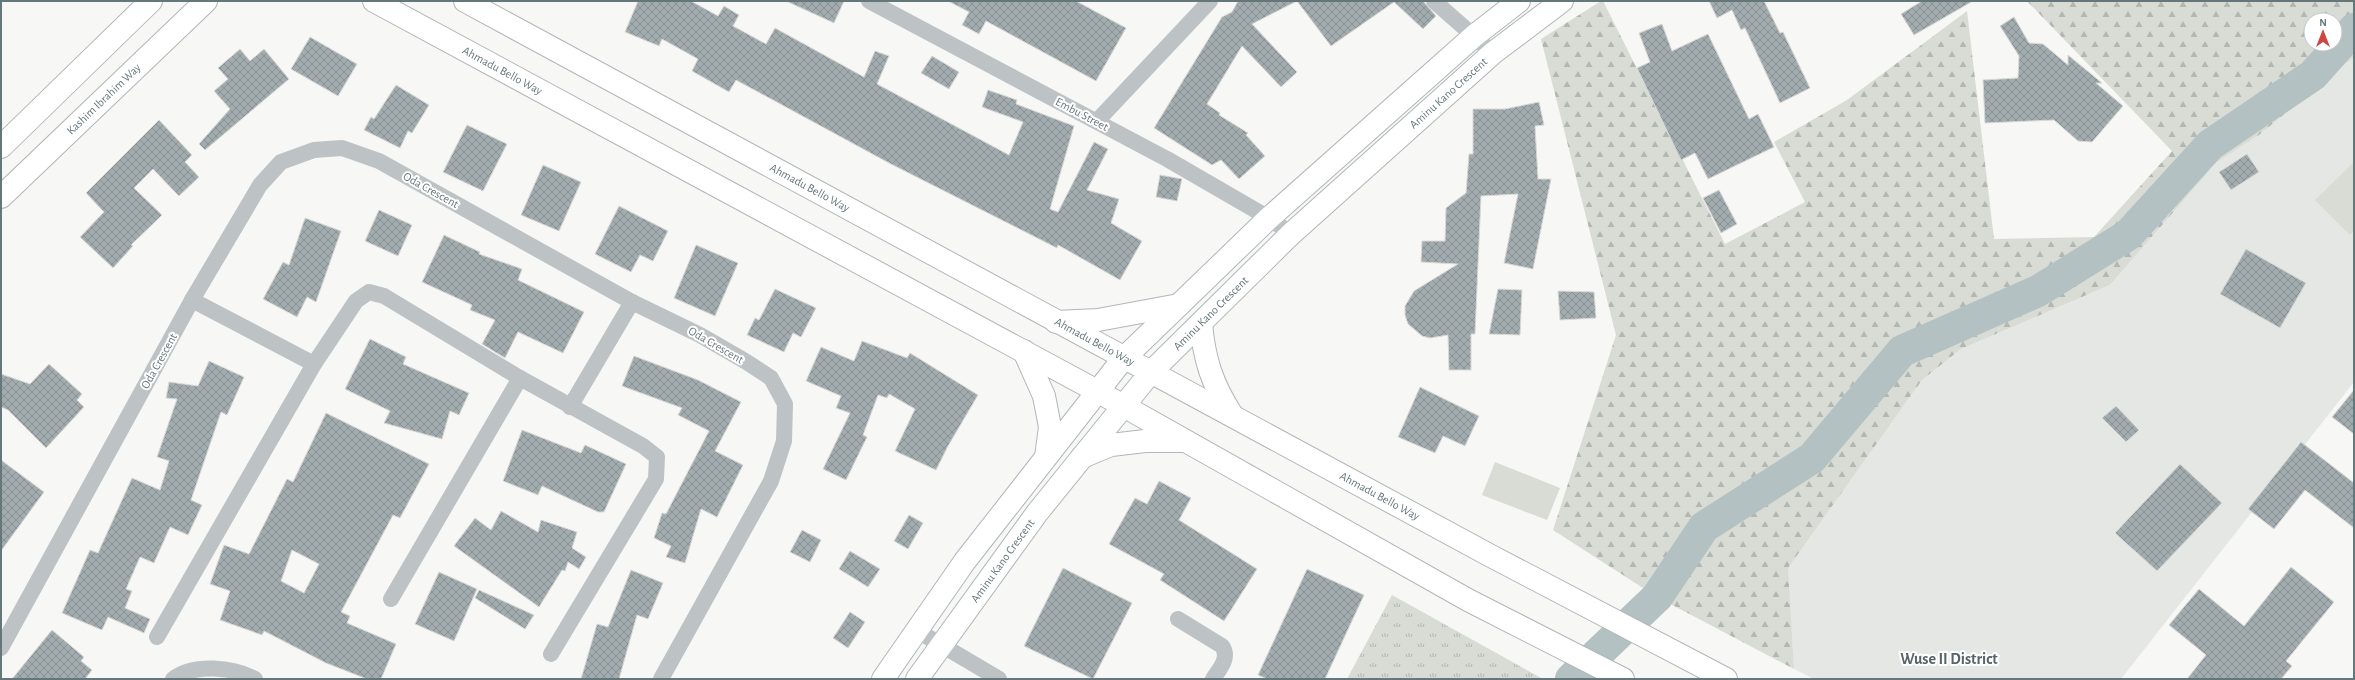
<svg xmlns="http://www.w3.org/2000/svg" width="2355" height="680" font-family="'Alegreya Sans',sans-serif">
  <defs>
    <pattern id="grass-tufts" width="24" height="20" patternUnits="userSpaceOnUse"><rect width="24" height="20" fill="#d8dcd5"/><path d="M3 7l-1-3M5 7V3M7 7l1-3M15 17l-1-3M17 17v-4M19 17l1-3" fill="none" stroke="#b3b7b2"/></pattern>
    <pattern id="forest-firs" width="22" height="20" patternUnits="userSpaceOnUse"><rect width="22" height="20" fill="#d8dcd5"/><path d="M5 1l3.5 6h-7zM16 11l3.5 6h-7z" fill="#b3b7b2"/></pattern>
    <pattern id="building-cross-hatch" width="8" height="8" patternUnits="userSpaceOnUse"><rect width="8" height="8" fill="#a2acaf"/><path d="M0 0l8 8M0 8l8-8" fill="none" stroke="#889193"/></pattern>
  </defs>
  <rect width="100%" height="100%" fill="#f7f7f5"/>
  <path fill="#e5e7e5" d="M 2354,57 L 2354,382 L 2121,679 L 1814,679 L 1794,669 L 1787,569 L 1922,380 L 1961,349 L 2110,285 L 2217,162 L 2259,135 Z"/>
  <path fill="url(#grass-tufts)" d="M 1392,595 L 1543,679 L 1347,679 Z"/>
  <path fill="url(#forest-firs)" fill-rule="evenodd" d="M 1601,1 L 1603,1 L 1725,244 L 1805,202 L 1774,142 L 1847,100 L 1967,11 L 1994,239 L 2094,237 L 2172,151 L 2027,1 L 2354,1 L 2354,57 L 2259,135 L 2217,162 L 2110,285 L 1961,349 L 1922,380 L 1788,568 L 1794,669 L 1657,597 L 1553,530 L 1616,335 L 1541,39 ZM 2311,20 L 2335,20 L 2335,44 L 2311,44 Z"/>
  <g fill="#d8dcd5">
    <path d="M 2354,162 L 2354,231 L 2350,235 L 2315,200 Z"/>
    <path d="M 1495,462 L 1560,488 L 1547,520 L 1482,495 Z"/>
  </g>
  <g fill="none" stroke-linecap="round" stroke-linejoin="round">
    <path stroke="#b3c1c2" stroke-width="32" d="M 1571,679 L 1657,597 L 1704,527 L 1812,458 L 1902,351 L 2038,291 L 2128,235 L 2210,145 L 2313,75 L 2354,29"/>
  </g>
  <g fill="url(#building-cross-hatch)" stroke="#d9d9d7" fill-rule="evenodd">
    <path d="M 638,1 L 691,1 L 718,16 L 724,6 L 739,15 L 733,26 L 766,44 L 775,28 L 864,77 L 875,51 L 889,56 L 877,84 L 1009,155 L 1023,122 L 982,107 L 988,90 L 1017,100 L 1016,104 L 1074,126 L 1050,209 L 1058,212 L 1094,142 L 1108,149 L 1087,190 L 1119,199 L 1111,223 L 1142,241 L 1120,280 L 1058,245 L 1057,248 L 889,163 L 736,80 L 729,92 L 692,71 L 698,59 L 662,39 L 659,46 L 625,32 Z"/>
    <path d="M 786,1 L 844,1 L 834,23 Z"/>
    <path d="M 948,1 L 1076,1 L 1126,28 L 1096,81 L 986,21 L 979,34 L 962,25 L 969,12 Z"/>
    <path d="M 1238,1 L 1423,1 L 1436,16 L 1423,29 L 1394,2 L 1331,46 L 1297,1 L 1252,24 L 1297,72 L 1281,87 L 1242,46 L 1207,104 L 1220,113 L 1219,115 L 1248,133 L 1246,135 L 1265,156 L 1239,179 L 1221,160 L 1212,165 L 1154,128 L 1222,17 L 1232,12 Z"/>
    <path d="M 1709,1 L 1764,1 L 1780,33 L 1783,32 L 1810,88 L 1780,103 L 1745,28 L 1741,30 L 1732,10 L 1717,18 Z"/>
    <path d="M 1922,1 L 1973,1 L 1914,35 L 1901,14 Z"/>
    <path d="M 2014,17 L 2029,43 L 2043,44 L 2068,65 L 2068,55 L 2102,83 L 2096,83 L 2123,106 L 2092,142 L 2078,141 L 2054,120 L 1985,123 L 1983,80 L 2018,78 L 2019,56 L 2000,26 Z"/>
    <path d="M 1662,24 L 1672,51 L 1708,34 L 1749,119 L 1758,114 L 1774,147 L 1708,179 L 1695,153 L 1681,160 L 1637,68 L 1650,62 L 1639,33 Z"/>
    <path d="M 310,37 L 357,64 L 338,96 L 291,69 Z"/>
    <path d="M 240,49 L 250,61 L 264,49 L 289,79 L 205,150 L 199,144 L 230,109 L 214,91 L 228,79 L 218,68 Z"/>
    <path d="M 932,56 L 959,72 L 949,89 L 921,73 Z"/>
    <path d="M 396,85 L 429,105 L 412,133 L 408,131 L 400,148 L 364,130 L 371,117 L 374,119 Z"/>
    <path d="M 1539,102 L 1544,125 L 1535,126 L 1538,179 L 1551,179 L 1533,269 L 1504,263 L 1518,194 L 1481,196 L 1475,334 L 1471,334 L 1471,370 L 1449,370 L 1448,335 L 1430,338 L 1422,336 L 1408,324 L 1405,315 L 1405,306 L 1414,291 L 1458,264 L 1421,262 L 1422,241 L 1445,241 L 1446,208 L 1466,193 L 1469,154 L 1473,154 L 1473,109 L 1505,109 Z"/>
    <path d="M 159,120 L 192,155 L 185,162 L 199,177 L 179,196 L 153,169 L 134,188 L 162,215 L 131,245 L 133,246 L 113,268 L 80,237 L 104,212 L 86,193 Z"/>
    <path d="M 467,125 L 507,144 L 483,191 L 443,172 Z"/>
    <path d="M 2247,154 L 2259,172 L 2231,190 L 2219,172 Z"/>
    <path d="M 543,165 L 581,182 L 559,231 L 521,215 Z"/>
    <path d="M 1160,175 L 1182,179 L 1177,201 L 1156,197 Z"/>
    <path d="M 1719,190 L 1737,224 L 1721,233 L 1703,198 Z"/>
    <path d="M 619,206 L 668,231 L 653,261 L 640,255 L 631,272 L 595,254 Z"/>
    <path d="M 379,210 L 412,225 L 398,256 L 365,241 Z"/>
    <path d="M 305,218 L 341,231 L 316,302 L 307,297 L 297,317 L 263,299 L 283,262 L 289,265 Z"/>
    <path d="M 444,235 L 480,252 L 479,254 L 522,269 L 518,280 L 584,312 L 563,353 L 518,332 L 505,358 L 482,344 L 495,320 L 470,310 L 472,305 L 422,282 Z"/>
    <path d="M 696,245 L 738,263 L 715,316 L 674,298 Z"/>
    <path d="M 2246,249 L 2306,283 L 2280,328 L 2220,294 Z"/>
    <path d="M 775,289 L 816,308 L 801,337 L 793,333 L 784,352 L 747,335 L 755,318 L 759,320 Z"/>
    <path d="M 1498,289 L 1522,290 L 1520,335 L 1489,334 Z"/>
    <path d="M 1558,291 L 1594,292 L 1596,318 L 1560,320 Z"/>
    <path d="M 370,339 L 406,357 L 403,364 L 469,393 L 459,415 L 450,411 L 442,439 L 384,423 L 390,411 L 345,389 Z"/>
    <path d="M 862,341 L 907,358 L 910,353 L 978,395 L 948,446 L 936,470 L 895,451 L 915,409 L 889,394 L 887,398 L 878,395 L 863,435 L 867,437 L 846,480 L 823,469 L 850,413 L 836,408 L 841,396 L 806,381 L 821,347 L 854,361 Z"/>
    <path d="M 634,356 L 698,380 L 741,402 L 715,451 L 743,465 L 717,517 L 701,509 L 685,563 L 666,557 L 671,546 L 654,538 L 662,513 L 666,514 L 709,431 L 678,415 L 682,408 L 622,386 Z"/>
    <path d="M 209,361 L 244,377 L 227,415 L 221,412 L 191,500 L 202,505 L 188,535 L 170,527 L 154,563 L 140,557 L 126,589 L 132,591 L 125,608 L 150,619 L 144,633 L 108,617 L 102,630 L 62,613 L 90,550 L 98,553 L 132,478 L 160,490 L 169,461 L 157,457 L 177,399 L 166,398 L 169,382 L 198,386 Z"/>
    <path d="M 49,364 L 82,394 L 77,400 L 84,407 L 46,448 L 8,410 L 1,407 L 1,374 L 30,384 Z"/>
    <path d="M 1420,387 L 1479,416 L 1465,446 L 1443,436 L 1435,453 L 1398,437 Z"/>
    <path d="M 2354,390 L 2354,434 L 2332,417 Z"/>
    <path d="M 2116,406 L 2139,430 L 2126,442 L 2102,418 Z"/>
    <path d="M 326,413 L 429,464 L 400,518 L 393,515 L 341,612 L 350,616 L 347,623 L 396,644 L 381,679 L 367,679 L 326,663 L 264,631 L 262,635 L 220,620 L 230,591 L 210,584 L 224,545 L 249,554 L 287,479 L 293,482 ZM 292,550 L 319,564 L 304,593 L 281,581 Z"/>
    <path d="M 522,430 L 581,453 L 585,445 L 626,464 L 604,512 L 598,512 L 542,486 L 538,495 L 503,481 Z"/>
    <path d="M 2301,442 L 2354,483 L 2354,528 L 2305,490 L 2274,529 L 2248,509 Z"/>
    <path d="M 1,460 L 44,492 L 1,551 Z"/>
    <path d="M 2180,464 L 2222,503 L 2157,571 L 2115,533 Z"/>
    <path d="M 1159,481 L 1191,498 L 1179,520 L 1257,569 L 1224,621 L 1160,580 L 1164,574 L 1109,544 L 1135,498 L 1147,504 Z"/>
    <path d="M 501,511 L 538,532 L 541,520 L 577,532 L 572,548 L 586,557 L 579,569 L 568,562 L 565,571 L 562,570 L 539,607 L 454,546 L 475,518 L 491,530 Z"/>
    <path d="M 909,515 L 923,523 L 908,549 L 894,541 Z"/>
    <path d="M 802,530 L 821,540 L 810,562 L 790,552 Z"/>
    <path d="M 850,551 L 880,569 L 868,587 L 839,569 Z"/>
    <path d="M 2291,567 L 2334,602 L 2286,661 L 2292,666 L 2281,679 L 2187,679 L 2206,655 L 2169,625 L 2199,589 L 2244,626 Z"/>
    <path d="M 1063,568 L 1132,603 L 1093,679 L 1024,646 Z"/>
    <path d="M 1307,569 L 1364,595 L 1325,679 L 1267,679 L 1258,675 Z"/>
    <path d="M 631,570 L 663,583 L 648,619 L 637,615 L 619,679 L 581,679 L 597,624 L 608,627 Z"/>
    <path d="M 439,572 L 477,589 L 454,641 L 415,624 Z"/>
    <path d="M 479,590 L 534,615 L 525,629 L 475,598 Z"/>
    <path d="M 850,612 L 865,622 L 848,648 L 833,638 Z"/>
    <path d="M 52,630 L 84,657 L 81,661 L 92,670 L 85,679 L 12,679 Z"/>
  </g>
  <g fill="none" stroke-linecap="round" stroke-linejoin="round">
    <g stroke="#afb6b9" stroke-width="24">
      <g id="secondary">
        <path d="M 1,147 L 151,1"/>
        <path id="s1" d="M 1,197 L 206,1"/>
        <path d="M 883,679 L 965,561 L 1123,359 L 1269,218 L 1474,36 L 1519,1"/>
        <path id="s2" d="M 917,679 L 1037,513 L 1151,372 L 1291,234 L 1493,53 L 1562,1"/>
      </g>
    </g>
    <g stroke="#b1b6b8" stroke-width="24">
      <g id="primary">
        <path id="s3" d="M 374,1 L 1097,391 L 1468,600 L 1623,679"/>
        <path id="s4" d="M 465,1 L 1491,556 L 1726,679"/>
        <path d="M 1056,322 L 1098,320 L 1179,305"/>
        <path d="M 1201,323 C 1204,359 1212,384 1232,415"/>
        <path d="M 1024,351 L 1044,396 L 1050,427 L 1046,457"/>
        <path d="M 1082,457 L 1111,445 L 1145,441 L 1184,441"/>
      </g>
    </g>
    <g stroke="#bdc2c4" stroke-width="16">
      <path d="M 869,1 L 1167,159 L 1269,218 L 1291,234"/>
      <path d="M 1434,1 L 1493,53"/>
      <path d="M 1097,121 L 1210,1"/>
      <path d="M 192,300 L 314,364"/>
      <path d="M 570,407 L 632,302"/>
      <path d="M 391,599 L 520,378"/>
      <path d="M 1178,619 L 1222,646 C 1230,658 1220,668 1213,679"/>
      <path d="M 916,630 L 999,679"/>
      <path d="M 157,637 L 314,364 L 356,301 L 369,292 L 384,296 L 520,378 L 643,446 L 657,457 L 656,479 L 551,654"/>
      <path d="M 1,648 L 192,300 L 260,185 L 281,162 L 314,150 L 342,148 L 379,161 L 632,302 L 700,335 L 745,361 L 771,378 L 785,404 L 784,441 L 771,481 L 661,679"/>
      <path d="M 173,679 C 194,663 233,667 255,679"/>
    </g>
    <use href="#secondary" stroke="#fff" stroke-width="22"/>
    <use href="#primary" stroke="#fff" stroke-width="22"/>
  </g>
  <g text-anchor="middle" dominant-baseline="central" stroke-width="4" stroke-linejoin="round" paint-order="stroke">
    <g font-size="12" fill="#66777c" stroke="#fff">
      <text stroke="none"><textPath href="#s3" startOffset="146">Ahmadu Bello Way</textPath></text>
      <text stroke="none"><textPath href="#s2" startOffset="794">Aminu Kano Crescent</textPath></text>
      <text stroke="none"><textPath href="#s1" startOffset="142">Kashim Ibrahim Way</textPath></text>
      <text transform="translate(1082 114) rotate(28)">Embu Street</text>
      <text stroke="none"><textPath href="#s4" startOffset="392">Ahmadu Bello Way</textPath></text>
      <text transform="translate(431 190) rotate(29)">Oda Crescent</text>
      <text stroke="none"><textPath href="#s2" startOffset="470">Aminu Kano Crescent</textPath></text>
      <text stroke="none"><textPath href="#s4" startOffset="716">Ahmadu Bello Way</textPath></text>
      <text transform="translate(716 345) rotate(30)">Oda Crescent</text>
      <text transform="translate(159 361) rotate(-61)">Oda Crescent</text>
      <text stroke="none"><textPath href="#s4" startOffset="1040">Ahmadu Bello Way</textPath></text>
      <text stroke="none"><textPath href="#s2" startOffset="146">Aminu Kano Crescent</textPath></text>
    </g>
    <g font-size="16" font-weight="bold" fill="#576468" stroke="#fff">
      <text x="1949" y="659">Wuse II District</text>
    </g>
  </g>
  <rect width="2355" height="680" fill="none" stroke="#66777c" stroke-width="4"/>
  <g transform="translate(2323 32)"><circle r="19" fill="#ffffff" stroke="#c2c9cb"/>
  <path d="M0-3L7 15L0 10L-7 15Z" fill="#cc4540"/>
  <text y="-6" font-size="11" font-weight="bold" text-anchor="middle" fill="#66777c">N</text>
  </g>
</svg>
